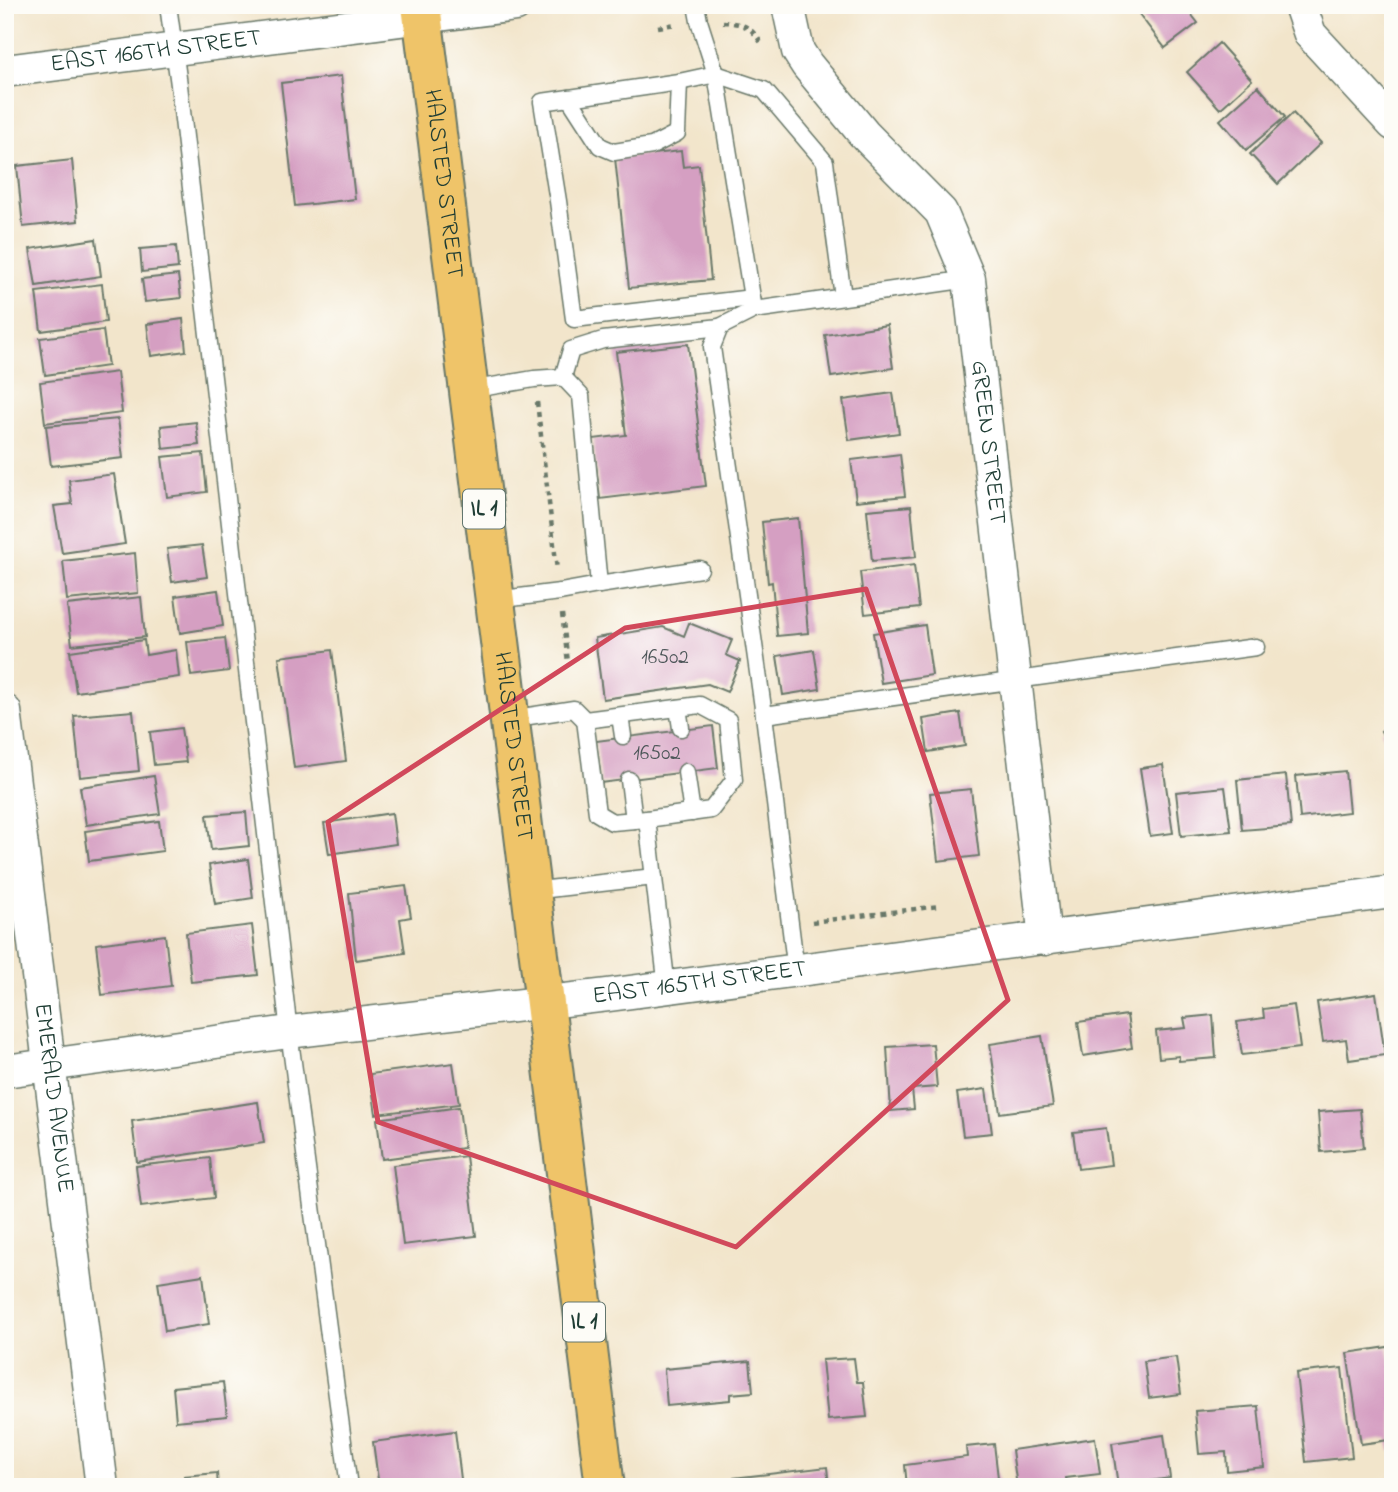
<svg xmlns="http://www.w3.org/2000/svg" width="1398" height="1492" font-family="'Indie Flower',sans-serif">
  <rect width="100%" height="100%" fill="#fdfcf7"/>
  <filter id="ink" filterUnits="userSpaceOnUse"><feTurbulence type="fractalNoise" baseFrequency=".0143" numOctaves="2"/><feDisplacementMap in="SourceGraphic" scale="14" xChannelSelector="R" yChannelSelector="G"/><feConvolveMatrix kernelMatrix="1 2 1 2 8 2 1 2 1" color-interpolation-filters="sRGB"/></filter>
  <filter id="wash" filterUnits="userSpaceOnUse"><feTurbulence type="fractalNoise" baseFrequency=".00686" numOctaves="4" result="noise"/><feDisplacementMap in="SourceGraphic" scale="28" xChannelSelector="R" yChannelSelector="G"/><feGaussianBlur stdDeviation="1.57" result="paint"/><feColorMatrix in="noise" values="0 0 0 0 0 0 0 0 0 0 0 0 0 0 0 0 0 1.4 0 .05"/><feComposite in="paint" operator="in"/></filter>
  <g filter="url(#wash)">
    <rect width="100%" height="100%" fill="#f2e5cb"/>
    <g id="blocks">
      <g fill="#d59fc2">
        <path d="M 1151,5 L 1184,5 L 1198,23 L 1165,48 L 1139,14 Z"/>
        <path d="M 1219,43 L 1252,80 L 1220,109 L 1187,72 Z"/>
        <path d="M 341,76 L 355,199 L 295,206 L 281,83 Z"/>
        <path d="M 1258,86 L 1285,117 L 1246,150 L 1220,120 Z"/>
        <path d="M 1293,113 L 1321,143 L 1278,184 L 1250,154 Z"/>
        <path d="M 681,151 L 683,167 L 699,165 L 711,280 L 629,288 L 615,158 Z"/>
        <path d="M 72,160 L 78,221 L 23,227 L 17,166 Z"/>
        <path d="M 96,239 L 101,276 L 36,286 L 30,249 Z"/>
        <path d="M 176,246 L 178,268 L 142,272 L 140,249 Z"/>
        <path d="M 178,275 L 181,298 L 145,302 L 142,279 Z"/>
        <path d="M 102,284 L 106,322 L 41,331 L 36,292 Z"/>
        <path d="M 183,319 L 186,351 L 151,356 L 147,324 Z"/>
        <path d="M 887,325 L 893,368 L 831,377 L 825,335 Z"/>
        <path d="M 103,330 L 108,366 L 45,375 L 40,338 Z"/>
        <path d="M 688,344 L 706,486 L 600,499 L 593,439 L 626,435 L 616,352 Z"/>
        <path d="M 117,372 L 122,413 L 45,423 L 40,382 Z"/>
        <path d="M 893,393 L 899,433 L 849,440 L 843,400 Z"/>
        <path d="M 118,419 L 123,458 L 51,466 L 46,426 Z"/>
        <path d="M 196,422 L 199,445 L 163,449 L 161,426 Z"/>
        <path d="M 203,453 L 207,492 L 167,497 L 162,457 Z"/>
        <path d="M 900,454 L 905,496 L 856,501 L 851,460 Z"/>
        <path d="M 114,474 L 125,544 L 62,553 L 54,506 L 72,504 L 69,480 Z"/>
        <path d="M 911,506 L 916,557 L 872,561 L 867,510 Z"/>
        <path d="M 798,518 L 808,633 L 777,636 L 772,582 L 768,583 L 762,522 Z"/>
        <path d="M 202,545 L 207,577 L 172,582 L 167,549 Z"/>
        <path d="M 135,553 L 138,593 L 67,600 L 63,561 Z"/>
        <path d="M 914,565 L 919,608 L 865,614 L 860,572 Z"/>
        <path d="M 218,590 L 223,626 L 180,633 L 175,596 Z"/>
        <path d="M 141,597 L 145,637 L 72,645 L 67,605 Z"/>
        <path d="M 689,623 L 732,640 L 726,655 L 740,661 L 727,692 L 708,684 L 603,699 L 595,638 L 663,627 L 684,636 Z"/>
        <path d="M 925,625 L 932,675 L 881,683 L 873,633 Z"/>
        <path d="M 225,638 L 229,671 L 191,676 L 187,642 Z"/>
        <path d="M 144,640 L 146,655 L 176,650 L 179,677 L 76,692 L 70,651 Z"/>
        <path d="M 332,650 L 346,761 L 294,768 L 279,657 Z"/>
        <path d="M 814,650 L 820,689 L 783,695 L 777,656 Z"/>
        <path d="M 133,711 L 139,771 L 80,777 L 74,716 Z"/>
        <path d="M 960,713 L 965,746 L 928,752 L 923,719 Z"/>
        <path d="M 1393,725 L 1393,754 L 1381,731 Z"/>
        <path d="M 713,726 L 718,768 L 601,783 L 596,741 Z"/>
        <path d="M 181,728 L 186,762 L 154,765 L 150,732 Z"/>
        <path d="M 1163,765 L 1173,833 L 1150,836 L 1140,768 Z"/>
        <path d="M 1345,771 L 1349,812 L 1300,818 L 1296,776 Z"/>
        <path d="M 1286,775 L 1291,826 L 1242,830 L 1237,780 Z"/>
        <path d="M 154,776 L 160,814 L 86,825 L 80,787 Z"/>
        <path d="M 1225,787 L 1231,831 L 1181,836 L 1176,792 Z"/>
        <path d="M 971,789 L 979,856 L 938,861 L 930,793 Z"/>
        <path d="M 246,812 L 249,846 L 211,850 L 207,815 Z"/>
        <path d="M 392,813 L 396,844 L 329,854 L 324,823 Z"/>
        <path d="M 159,821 L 163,851 L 89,861 L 85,831 Z"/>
        <path d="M 248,859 L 253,898 L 215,904 L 209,865 Z"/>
        <path d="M 406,886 L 411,917 L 400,919 L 405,953 L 356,960 L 349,893 Z"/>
        <path d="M 252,925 L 258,975 L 191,982 L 186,933 Z"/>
        <path d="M 165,935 L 171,986 L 102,995 L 96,944 Z"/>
        <path d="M 1376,993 L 1385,1055 L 1349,1060 L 1346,1039 L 1323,1042 L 1317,1002 Z"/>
        <path d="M 1294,1005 L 1300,1048 L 1242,1055 L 1237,1022 L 1264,1018 L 1263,1009 Z"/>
        <path d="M 1127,1015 L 1132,1048 L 1083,1056 L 1078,1022 Z"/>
        <path d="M 1213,1015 L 1216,1058 L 1179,1061 L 1179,1056 L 1159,1058 L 1156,1031 L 1186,1028 L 1184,1018 Z"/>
        <path d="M 1042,1036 L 1053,1106 L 1000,1113 L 990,1044 Z"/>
        <path d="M 933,1044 L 937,1087 L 912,1089 L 914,1109 L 891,1111 L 887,1047 Z"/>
        <path d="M 453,1063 L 459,1104 L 376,1114 L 370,1074 Z"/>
        <path d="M 986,1089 L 992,1133 L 963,1136 L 957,1093 Z"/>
        <path d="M 258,1102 L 264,1143 L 137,1162 L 132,1121 Z"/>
        <path d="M 459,1107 L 464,1148 L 382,1159 L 377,1119 Z"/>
        <path d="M 1360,1109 L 1364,1148 L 1321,1152 L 1318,1112 Z"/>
        <path d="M 1106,1128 L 1111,1165 L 1078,1169 L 1073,1132 Z"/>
        <path d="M 466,1156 L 476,1236 L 403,1245 L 393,1165 Z"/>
        <path d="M 210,1158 L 214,1198 L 141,1207 L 136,1166 Z"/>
        <path d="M 203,1275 L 209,1324 L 165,1331 L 158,1282 Z"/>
        <path d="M 1388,1347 L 1393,1377 L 1393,1451 L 1390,1451 L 1389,1440 L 1361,1444 L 1347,1353 Z"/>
        <path d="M 1176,1357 L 1181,1394 L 1149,1398 L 1144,1361 Z"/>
        <path d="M 854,1358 L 857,1382 L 863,1382 L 867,1417 L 828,1420 L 822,1360 Z"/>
        <path d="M 750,1361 L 753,1392 L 730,1394 L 730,1400 L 667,1406 L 664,1369 Z"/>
        <path d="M 1342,1368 L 1352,1457 L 1306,1462 L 1296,1373 Z"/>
        <path d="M 223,1382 L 227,1416 L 176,1421 L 173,1387 Z"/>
        <path d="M 1258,1406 L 1264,1467 L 1227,1471 L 1226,1452 L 1199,1454 L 1195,1411 Z"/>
        <path d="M 455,1431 L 462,1487 L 379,1487 L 373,1442 Z"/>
        <path d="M 1164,1435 L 1170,1478 L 1118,1486 L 1112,1443 Z"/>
        <path d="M 1095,1438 L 1100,1474 L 1066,1478 L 1067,1487 L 1017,1487 L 1012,1450 Z"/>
        <path d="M 994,1444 L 999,1486 L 907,1487 L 905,1465 L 967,1457 L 966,1447 Z"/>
        <path d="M 827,1467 L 829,1487 L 735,1487 L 734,1478 Z"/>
        <path d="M 217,1473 L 218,1487 L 185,1487 L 184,1476 Z"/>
      </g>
    </g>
  </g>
  <g filter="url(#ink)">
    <use href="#blocks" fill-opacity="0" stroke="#697869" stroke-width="2"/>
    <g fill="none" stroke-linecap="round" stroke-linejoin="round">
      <g stroke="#697869" stroke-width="19">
        <g id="lane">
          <path d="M 168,5 L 179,85 L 289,1032 L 349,1487"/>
          <path d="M 696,5 L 699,21 L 716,74 L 754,310 L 969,279"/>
          <path d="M 569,98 L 600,146 L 614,152 L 652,146 L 677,133 L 679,82"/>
          <path d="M 752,298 L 574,319 L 558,201 L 542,102 L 679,82 L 716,74 L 764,90 L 825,162 L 843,297"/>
          <path d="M 754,310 L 720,327 L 712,347 L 764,715 L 796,971"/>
          <path d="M 563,377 L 571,350 L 603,340 L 720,327"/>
          <path d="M 469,390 L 534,379 L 563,377 L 581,396 L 599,585 L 560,592 L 495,600"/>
          <path d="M 599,585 L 700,569"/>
          <path d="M 678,708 L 681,728"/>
          <path d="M 764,715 L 1256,647"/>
          <path d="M 620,716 L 623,736"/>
          <path d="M 510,719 L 574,709 L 585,720 L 700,705 L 728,720 L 734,780 L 711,810 L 647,819 L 667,988"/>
          <path d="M 585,720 L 597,813 L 612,822 L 647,819"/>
          <path d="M 686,772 L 692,813"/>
          <path d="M 629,780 L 634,820"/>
          <path d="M 531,891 L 654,877"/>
        </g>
      </g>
      <g stroke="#697869" stroke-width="35">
        <g id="street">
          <path id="s1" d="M 788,5 L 798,51 L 807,65 L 864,134 L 941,212 L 969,279 L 1045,939"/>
          <path d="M 1300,5 L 1310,34 L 1393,124"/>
          <path id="s2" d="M 5,71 L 516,5"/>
          <path id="s3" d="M 5,711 L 102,1487"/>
          <path id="s4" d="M 5,1071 L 289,1032 L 608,995 L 1393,892"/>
        </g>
      </g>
      <g stroke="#697869" stroke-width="42">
        <g id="primary">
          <path id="s5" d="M 421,5 L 605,1487"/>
        </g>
      </g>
      <g stroke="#697869" stroke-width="4.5" stroke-dasharray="5 5" stroke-linecap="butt">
        <path d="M 723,22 C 742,23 751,26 761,43"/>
        <path d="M 658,27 L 676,24"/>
        <path d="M 537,402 L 557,570"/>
        <path d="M 562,614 L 568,662"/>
        <path d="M 812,922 L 939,906"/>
      </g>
      <use href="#lane" stroke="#fff" stroke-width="16"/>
      <use href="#street" stroke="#fff" stroke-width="32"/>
      <use href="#primary" stroke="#efc469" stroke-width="38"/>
    </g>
  </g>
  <path fill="none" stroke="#d1495b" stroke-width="5" stroke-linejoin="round" d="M 866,589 L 1008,1000 L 736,1247 L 378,1122 L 328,822 L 625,628 Z"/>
  <g text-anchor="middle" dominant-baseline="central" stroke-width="6" stroke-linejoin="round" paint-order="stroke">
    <g font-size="21" fill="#4c5658">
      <text x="665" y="658">16502</text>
      <text x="657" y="754">16502</text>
    </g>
    <g fill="#fdfcf7" stroke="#62766e" stroke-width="2">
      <rect x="463" y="489.5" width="42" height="39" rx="5"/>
      <rect x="563" y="1302.5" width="42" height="39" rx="5"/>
    </g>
    <g font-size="23" font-weight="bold" fill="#1f3d34">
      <text x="484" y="509">IL 1</text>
      <text x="584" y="1322">IL 1</text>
    </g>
    <g font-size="24" fill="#1f3d34" stroke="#fdfcf7">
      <text stroke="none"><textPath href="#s2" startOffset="152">EAST 166TH STREET</textPath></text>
      <text stroke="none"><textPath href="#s5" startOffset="180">HALSTED STREET</textPath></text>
      <text stroke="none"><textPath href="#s1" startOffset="500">GREEN STREET</textPath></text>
      <text stroke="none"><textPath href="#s5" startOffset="747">HALSTED STREET</textPath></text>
      <text stroke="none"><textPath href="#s4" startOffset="700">EAST 165TH STREET</textPath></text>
      <text stroke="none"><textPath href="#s3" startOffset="390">EMERALD AVENUE</textPath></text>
    </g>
  </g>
  <rect width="1398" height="1492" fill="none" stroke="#fdfcf7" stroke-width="28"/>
</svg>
